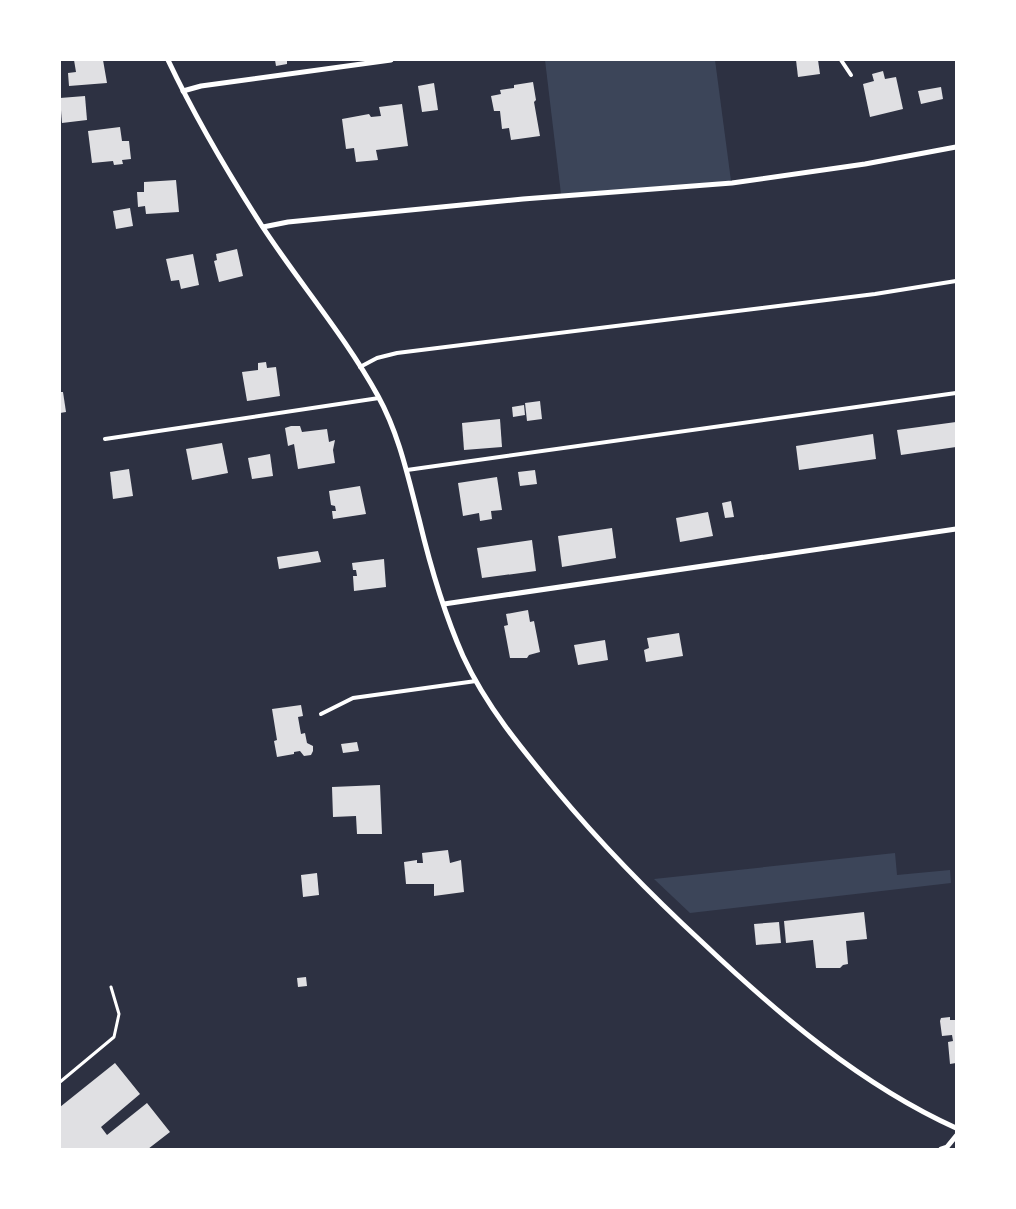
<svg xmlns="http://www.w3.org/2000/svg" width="1016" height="1209" font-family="'Varela Round',sans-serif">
  <rect width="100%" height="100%" fill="#2d3142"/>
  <g fill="#3c4559">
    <path d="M 545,60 L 715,60 L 731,181 L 561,194 Z"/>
    <path d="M 895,853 L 897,875 L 950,870 L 951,883 L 690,913 L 654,879 Z"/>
  </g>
  <g fill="#e0e0e3">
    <path d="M 74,60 L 103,60 L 107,83 L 69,86 L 68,73 L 76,72 Z"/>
    <path d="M 275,60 L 287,60 L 287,64 L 276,66 Z"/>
    <path d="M 796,60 L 818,60 L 820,74 L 798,77 Z"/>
    <path d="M 883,71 L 885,79 L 896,77 L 903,109 L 870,117 L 863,84 L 874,81 L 872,74 Z"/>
    <path d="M 533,82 L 536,100 L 534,102 L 540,136 L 511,140 L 509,128 L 502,129 L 500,111 L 494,111 L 491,96 L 501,94 L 500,90 L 514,88 L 514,85 Z"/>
    <path d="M 434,83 L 438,110 L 422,112 L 418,86 Z"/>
    <path d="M 941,87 L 943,99 L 921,104 L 918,91 Z"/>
    <path d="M 85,96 L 87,120 L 62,123 L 60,98 Z"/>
    <path d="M 402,104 L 408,146 L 376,150 L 378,160 L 356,162 L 354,148 L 346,149 L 342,119 L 369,114 L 371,117 L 381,116 L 379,107 Z"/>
    <path d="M 120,127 L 122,141 L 129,141 L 131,159 L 122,160 L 123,164 L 114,165 L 113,161 L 92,163 L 88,131 Z"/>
    <path d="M 176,180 L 179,212 L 146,214 L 145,206 L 138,207 L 137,192 L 144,192 L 144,182 Z"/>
    <path d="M 130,208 L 133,226 L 116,229 L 113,211 Z"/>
    <path d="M 237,249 L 243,276 L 219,282 L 214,261 L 217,260 L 216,254 Z"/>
    <path d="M 193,254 L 199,285 L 181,289 L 179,280 L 171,281 L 166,259 Z"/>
    <path d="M 266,362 L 267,368 L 276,367 L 280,396 L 247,401 L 242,372 L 258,370 L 258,363 Z"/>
    <path d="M 60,392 L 63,392 L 66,412 L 60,413 Z"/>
    <path d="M 540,401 L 542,419 L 527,421 L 525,403 Z"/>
    <path d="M 524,405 L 525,415 L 513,417 L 512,407 Z"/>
    <path d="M 500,419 L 502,447 L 464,450 L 462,423 Z"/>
    <path d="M 956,422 L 956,447 L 901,455 L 897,430 Z"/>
    <path d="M 291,426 L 300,426 L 302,432 L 327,429 L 329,442 L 335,440 L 333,450 L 335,463 L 298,469 L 294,444 L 288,446 L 285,428 Z"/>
    <path d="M 873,434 L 876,459 L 799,470 L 796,446 Z"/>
    <path d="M 222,443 L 228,473 L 192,480 L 186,449 Z"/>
    <path d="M 270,454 L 273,476 L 252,479 L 248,458 Z"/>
    <path d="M 129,469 L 133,496 L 113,499 L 110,472 Z"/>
    <path d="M 535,470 L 537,484 L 520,486 L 518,472 Z"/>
    <path d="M 497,477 L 502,510 L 491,511 L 492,519 L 480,521 L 479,513 L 463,516 L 458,483 Z"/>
    <path d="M 360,486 L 366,514 L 333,519 L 332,511 L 336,511 L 335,506 L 331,505 L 329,491 Z"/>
    <path d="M 731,501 L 734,517 L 725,518 L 722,503 Z"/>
    <path d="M 708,512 L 713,536 L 680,542 L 676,518 Z"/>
    <path d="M 612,528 L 616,558 L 562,567 L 558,536 Z"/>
    <path d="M 532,540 L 536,571 L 482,578 L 477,548 Z"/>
    <path d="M 318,551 L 321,562 L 279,569 L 277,557 Z"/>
    <path d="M 384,559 L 386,587 L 354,591 L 353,576 L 357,576 L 356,570 L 353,570 L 352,563 Z"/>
    <path d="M 528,610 L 530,622 L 534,621 L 540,652 L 529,655 L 527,658 L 510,658 L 504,626 L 508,625 L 506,614 Z"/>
    <path d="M 679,633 L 683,656 L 646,662 L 644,650 L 649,648 L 647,638 Z"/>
    <path d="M 605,640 L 608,660 L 578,665 L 574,645 Z"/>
    <path d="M 301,705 L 303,716 L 298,717 L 301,734 L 305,733 L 307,743 L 313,746 L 313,751 L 311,755 L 304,756 L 300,751 L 294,752 L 294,754 L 277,757 L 274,741 L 277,740 L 272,709 Z"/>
    <path d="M 357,742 L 359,751 L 343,753 L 341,744 Z"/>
    <path d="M 380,785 L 382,834 L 357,834 L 356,816 L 333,817 L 332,787 Z"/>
    <path d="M 448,850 L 450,863 L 461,860 L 464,892 L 434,896 L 434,884 L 406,884 L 404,862 L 417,860 L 417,863 L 423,863 L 422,853 Z"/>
    <path d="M 317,873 L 319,895 L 303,897 L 301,875 Z"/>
    <path d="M 864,912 L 867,939 L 846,941 L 848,964 L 843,965 L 840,968 L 816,968 L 813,940 L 786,943 L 784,921 Z"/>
    <path d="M 779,922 L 781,943 L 756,945 L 754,924 Z"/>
    <path d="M 306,977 L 307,986 L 298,987 L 297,978 Z"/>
    <path d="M 950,1017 L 950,1020 L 956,1020 L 956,1063 L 950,1064 L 948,1042 L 953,1041 L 952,1035 L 942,1036 L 940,1021 L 941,1018 Z"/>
    <path d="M 115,1063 L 140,1094 L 101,1127 L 107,1135 L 147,1103 L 170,1132 L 148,1149 L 60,1149 L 60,1107 Z"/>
  </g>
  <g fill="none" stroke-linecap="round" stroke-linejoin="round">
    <path stroke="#fff" stroke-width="3" d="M 60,1082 L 114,1037 L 119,1014 L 111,987"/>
    <g stroke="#fff" stroke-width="4">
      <path d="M 841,60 L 851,75"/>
      <path d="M 360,367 L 377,358 L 397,353 L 875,294 L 956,281"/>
      <path d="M 105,439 L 379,398"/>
      <path d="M 407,470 L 956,393"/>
      <path d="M 321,714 L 353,698 L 476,681"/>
    </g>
    <g stroke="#fff" stroke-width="5">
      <path d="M 168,60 C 195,117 228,173 262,226 C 300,284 345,336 378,396 C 399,434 408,477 419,519 C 430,565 444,613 463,656 C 486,706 521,748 556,790 C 602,845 651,895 703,943 C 778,1014 861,1085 956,1128"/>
      <path d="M 183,91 L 201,86 L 391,60"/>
      <path d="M 263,227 L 288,222 L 523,199 L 732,183 L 865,164 L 956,147"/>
      <path d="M 444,604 L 956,529"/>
      <path d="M 941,1149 L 947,1147 L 956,1136"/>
    </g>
  </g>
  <rect width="1016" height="1209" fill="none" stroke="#ffffff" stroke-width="122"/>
</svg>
